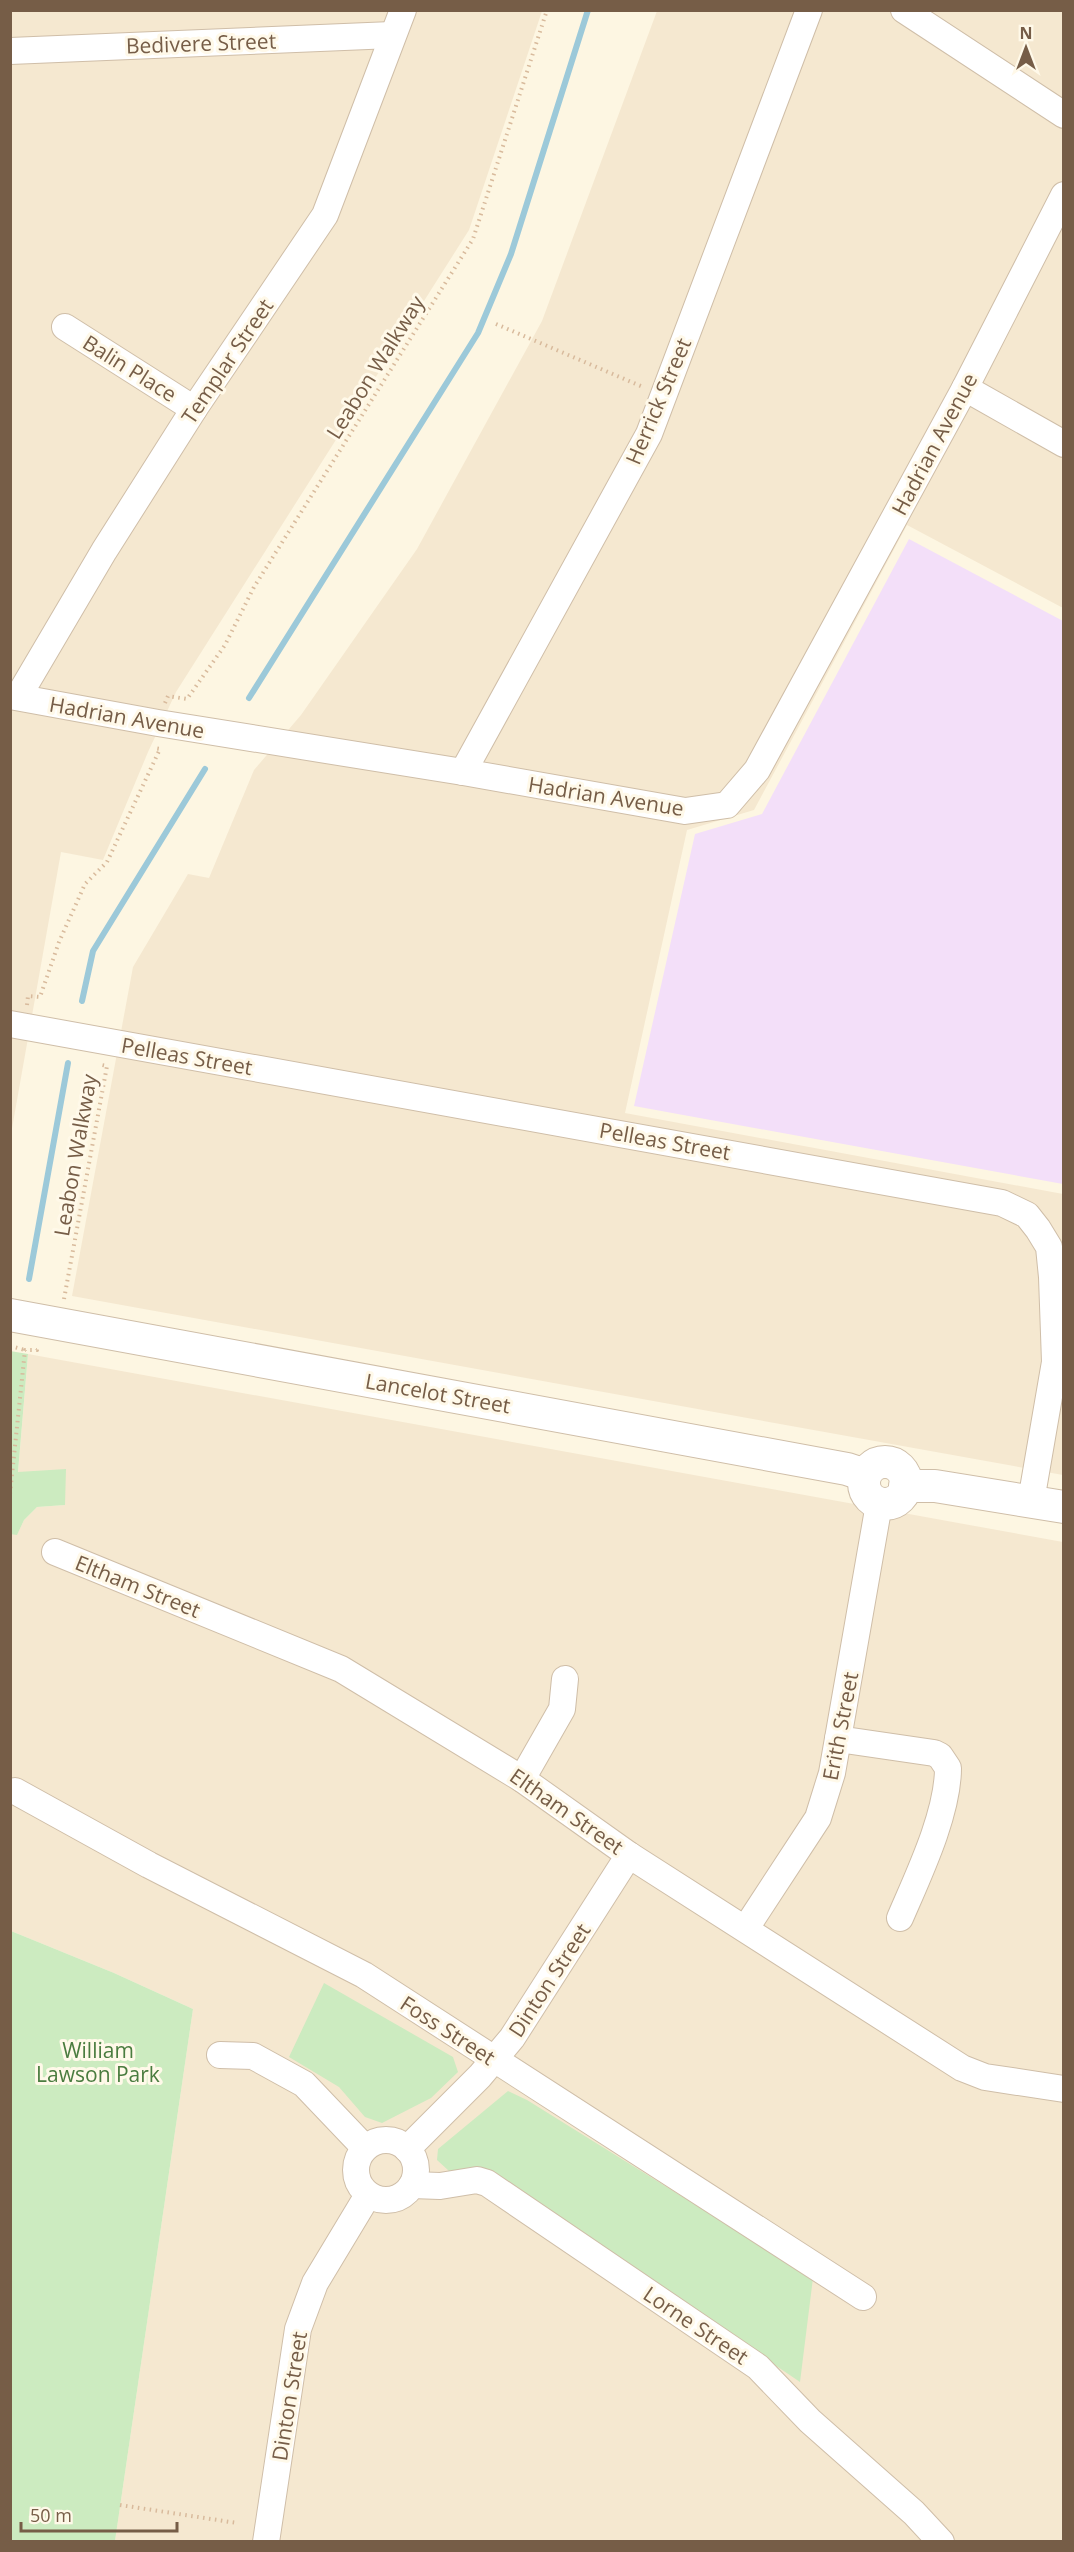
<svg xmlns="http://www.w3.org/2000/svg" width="1074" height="2552" font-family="'Open Sans',sans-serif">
  <rect width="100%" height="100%" fill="#fdf6e2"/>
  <g fill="#f5e8d0">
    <path d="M 11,11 L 542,11 L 469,230 L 176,692 L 148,752 L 103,860 L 61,852 L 11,1134 Z"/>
    <path d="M 657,11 L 1063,11 L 1063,608 L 907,525 L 754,810 L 687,830 L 625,1113 L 1063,1194 L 1063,1475 L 72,1296 L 133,967 L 188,874 L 209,878 L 254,770 L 301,715 L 417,549 L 542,321 Z"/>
    <path d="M 28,1354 L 1063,1542 L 1063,2541 L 115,2541 L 193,2009 L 114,1973 L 11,1931 L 10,1534 L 17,1534 L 24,1520 L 37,1507 L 65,1505 L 18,1473 Z"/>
  </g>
  <path fill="#f3dff9" d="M 909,539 L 1063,621 L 1063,1184 L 634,1106 L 695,834 L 762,814 Z"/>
  <g fill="#ccebc0">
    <path d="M 10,1351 L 28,1354 L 18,1472 L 66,1469 L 65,1505 L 37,1507 L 24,1520 L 17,1535 L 10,1534 Z"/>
    <path d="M 11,1931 L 114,1973 L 193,2009 L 115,2541 L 11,2541 Z"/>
    <path d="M 324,1983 L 453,2057 L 458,2072 L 431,2098 L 382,2123 L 365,2117 L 339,2087 L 289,2057 Z"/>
    <path d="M 508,2091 L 527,2100 L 813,2278 L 800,2382 L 490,2172 L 449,2171 L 437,2160 L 438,2149 Z"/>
  </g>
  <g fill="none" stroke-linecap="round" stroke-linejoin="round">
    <g stroke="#9cc9d9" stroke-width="6">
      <path d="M 249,698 L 478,333 L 511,254 L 588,10"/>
      <path d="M 82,1001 L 93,951 L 205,769"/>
      <path d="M 29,1279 L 68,1063"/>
    </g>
    <g stroke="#cfbea8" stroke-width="28">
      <g id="minor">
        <path d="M 904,10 L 1064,115"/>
        <path d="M 10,51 L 392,35"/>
        <path d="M 65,327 L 194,409"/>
        <path d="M 965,388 L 1064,444"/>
        <path d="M 10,696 L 158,723 L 463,772 L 685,811 L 727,805 L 757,770 L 965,388 L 1064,195"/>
        <path d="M 18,697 L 104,551 L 194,409 L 325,215 L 403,10"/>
        <path d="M 463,772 L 649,434 L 809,10"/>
        <path d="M 10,1024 L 1002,1203 L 1027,1215 L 1038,1229 L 1049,1247 L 1052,1277 L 1055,1362 L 1031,1501"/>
        <path d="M 55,1552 L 341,1669 L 522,1779 L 629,1855 L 962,2068 L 985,2077 L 1064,2089"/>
        <path d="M 838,1739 L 934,1753 L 940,1756 L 948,1768 C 948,1814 918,1876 900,1918"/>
        <path d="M 522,1779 L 562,1709 L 565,1679"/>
        <path d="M 15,1791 L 149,1865 L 364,1975 L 863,2297"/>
        <path d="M 746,1928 L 818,1818 L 832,1773 L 879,1504"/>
        <path d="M 220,2055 L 253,2056 L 304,2084 L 365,2148"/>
        <circle cx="386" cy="2170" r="30"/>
        <path d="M 407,2149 L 480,2076 L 512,2038 L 629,1855"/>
        <path d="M 412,2185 L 440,2186 L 477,2180 L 487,2183 L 758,2367 L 810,2421 L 914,2513 L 941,2542"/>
        <path d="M 266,2542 L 298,2329 L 315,2283 L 368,2195"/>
      </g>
    </g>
    <g stroke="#cfbea8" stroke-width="34">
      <g id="tertiary">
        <path d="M 10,1315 L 847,1469 L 865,1475"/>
        <circle cx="885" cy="1483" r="21"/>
        <path d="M 905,1486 L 935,1486 L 1064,1507"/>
      </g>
    </g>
    <g stroke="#d8ba9c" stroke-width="4" stroke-dasharray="1.5 4.5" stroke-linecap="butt">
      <path d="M 496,324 L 643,387"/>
      <path d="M 165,703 L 168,696 L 187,699 L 225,645 L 254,587 L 473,239 L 547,10"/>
      <path d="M 27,1005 L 28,996 L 40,997 L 59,942 L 85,884 L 107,862 L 160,749 L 154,748"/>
      <path d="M 64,1299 L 107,1066 L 102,1065"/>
      <path d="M 10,1346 L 25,1350"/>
      <path d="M 10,1494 L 25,1350 L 37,1350 L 38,1345"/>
      <path d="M 120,2505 L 237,2523"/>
    </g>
    <use href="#minor" stroke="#fff" stroke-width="26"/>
    <use href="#tertiary" stroke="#fff" stroke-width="32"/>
  </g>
  <g text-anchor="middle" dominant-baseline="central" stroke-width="6" stroke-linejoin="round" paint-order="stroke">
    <g font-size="21" fill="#765d47" stroke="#fff9e9">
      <text transform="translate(201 43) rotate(-2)">Bedivere Street</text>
      <text transform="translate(227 361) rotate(-56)">Templar Street</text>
      <text transform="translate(375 367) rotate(-58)">Leabon Walkway</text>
      <text transform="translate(130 368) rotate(32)">Balin Place</text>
      <text transform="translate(658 401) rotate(-67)">Herrick Street</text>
      <text transform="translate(934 444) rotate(-62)">Hadrian Avenue</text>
      <text transform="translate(127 717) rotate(10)">Hadrian Avenue</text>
      <text transform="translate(606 796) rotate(9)">Hadrian Avenue</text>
      <text transform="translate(187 1056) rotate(10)">Pelleas Street</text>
      <text transform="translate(665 1141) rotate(10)">Pelleas Street</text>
      <text transform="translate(75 1155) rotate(-80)">Leabon Walkway</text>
      <text transform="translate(438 1393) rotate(10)">Lancelot Street</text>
      <text transform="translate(138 1586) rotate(22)">Eltham Street</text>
      <text transform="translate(840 1726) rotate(-79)">Erith Street</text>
      <text transform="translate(567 1811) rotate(35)">Eltham Street</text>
      <text transform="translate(549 1980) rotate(-57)">Dinton Street</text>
      <text transform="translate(448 2030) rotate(33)">Foss Street</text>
      <text transform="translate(696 2325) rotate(34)">Lorne Street</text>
      <text transform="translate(289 2396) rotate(-81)">Dinton Street</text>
    </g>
    <g font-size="21" fill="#4a7c3f" stroke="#fff9e9">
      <text x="98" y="2050">William<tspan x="98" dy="24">Lawson Park</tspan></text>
    </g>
  </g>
  <rect width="1074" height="2552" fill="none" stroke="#765d47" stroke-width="24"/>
  <g transform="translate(1026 48)" stroke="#fff9e9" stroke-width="4.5" paint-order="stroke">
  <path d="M0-4.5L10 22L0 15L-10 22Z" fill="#765d47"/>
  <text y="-9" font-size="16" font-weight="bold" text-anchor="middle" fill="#765d47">N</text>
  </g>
  <path d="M21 2522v9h156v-9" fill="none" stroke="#765d47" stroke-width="3"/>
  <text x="30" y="2522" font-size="18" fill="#765d47" stroke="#fff9e9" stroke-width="4.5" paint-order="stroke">50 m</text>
</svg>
